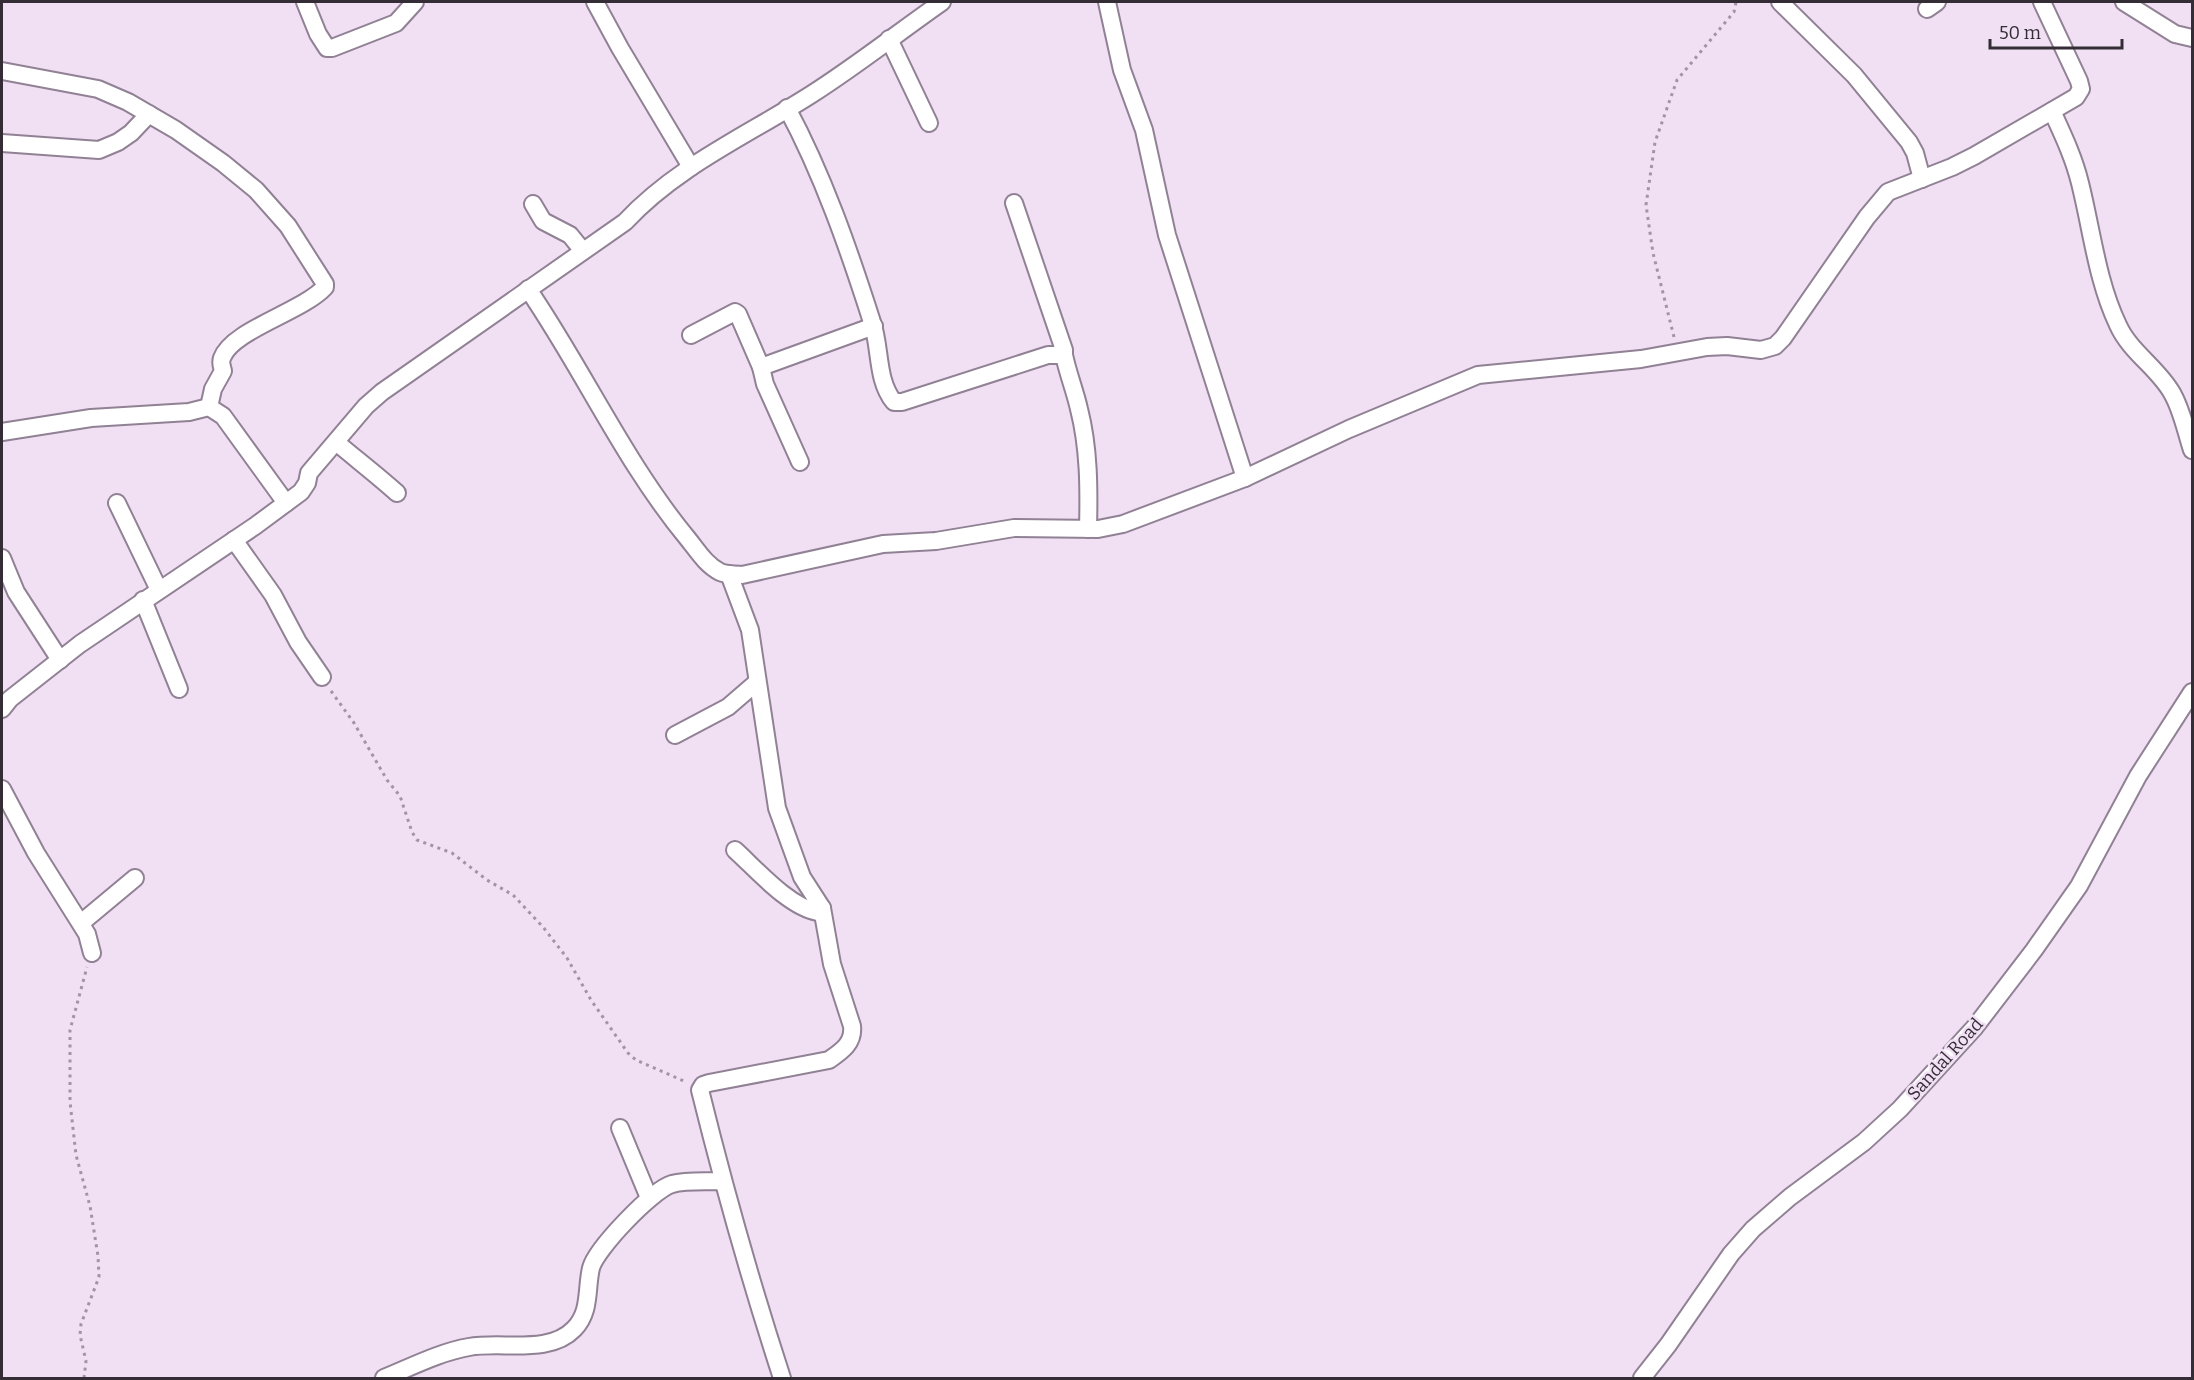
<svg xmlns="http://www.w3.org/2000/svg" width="2194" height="1380" font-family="Bitter,serif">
  <rect width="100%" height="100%" fill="#f1dff4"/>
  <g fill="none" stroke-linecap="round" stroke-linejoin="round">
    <g stroke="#918194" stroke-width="20">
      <g id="minor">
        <path d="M 305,2 L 318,34 L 327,48 L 332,48 L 396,23 L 415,2"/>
        <path d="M 595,2 L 620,48 L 691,167"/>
        <path d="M 1107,2 L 1122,70 L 1144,130 L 1167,235 L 1245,478"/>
        <path d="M 1780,2 L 1854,75 L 1909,142 L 1915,153 L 1922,179"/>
        <path d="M 2124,2 L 2175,34 L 2192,38"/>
        <path d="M 1927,9 L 1937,2"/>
        <path d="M 889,39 L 929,123"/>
        <path d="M 2,71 L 98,89 L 128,102 L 176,130 L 223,163 L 256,190 L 288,226 L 325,284 L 325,287 C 302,312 232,330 222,358 C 220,363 222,366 223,371 L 213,389 L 209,407"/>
        <path d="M 787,108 C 823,175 849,250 872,322 C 881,348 876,380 894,402 L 902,402 L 1048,355 L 1064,355 C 1068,374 1075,391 1079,409 C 1089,448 1089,489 1088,529"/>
        <path d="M 2052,111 C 2063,135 2074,158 2080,183 C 2092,231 2097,281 2118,325 C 2130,352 2158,368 2172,393 C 2182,410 2186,432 2192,450"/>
        <path d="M 2,143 L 99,150 L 118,142 L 131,133 L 149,114"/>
        <path d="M 1014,203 L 1064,350 L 1064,355"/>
        <path d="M 533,204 L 543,221 L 570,235 L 583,251"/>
        <path d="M 528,289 C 584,371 625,463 688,539 C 697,550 706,565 720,572 C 726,575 735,574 742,575 L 883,544 L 936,541 L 1014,528 L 1098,529 L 1123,524 L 1245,478 L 1349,429 L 1478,375 L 1641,359 L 1707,347 L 1727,346 L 1761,350 L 1775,346 L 1783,338 L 1867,217 L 1888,192 L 1952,167 L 1974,156 L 2076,97 L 2081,89 L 2079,81 L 2042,2"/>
        <path d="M 691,335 L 735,312 L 738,314 L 761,367 L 874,326"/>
        <path d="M 761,367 L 765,384 L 800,462"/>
        <path d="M 2,432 L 91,418 L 189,412 L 209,407 L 223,416 L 286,503"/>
        <path d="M 336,442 C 356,459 377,475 397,493"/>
        <path d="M 117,503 L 159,590"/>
        <path d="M 234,540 L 273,595 L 298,642 L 322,677"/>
        <path d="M 2,558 L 16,592 L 60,660"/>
        <path d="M 729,574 L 750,630 L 777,808 L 802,877 L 822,908 L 832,964 L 852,1026 C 854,1043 842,1051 829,1060 L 709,1083 L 703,1085 L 700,1090 C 724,1187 751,1283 782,1378"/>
        <path d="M 143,600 L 179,689"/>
        <path d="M 2,709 L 10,699 L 80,644 L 255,526 L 301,492 L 307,483 L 309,473 L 366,406 L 382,392 L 625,222 C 677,166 748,135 812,94 C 856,66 899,32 942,2"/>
        <path d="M 675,735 L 728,707 L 757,682"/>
        <path d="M 2,789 L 36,853 L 87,934 L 92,953"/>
        <path d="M 735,850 C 757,870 789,907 818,912 L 822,908"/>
        <path d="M 81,923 L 135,878"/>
        <path d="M 620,1128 L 649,1198"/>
        <path d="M 384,1378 C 411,1367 440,1352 469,1347 C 503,1341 549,1355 574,1329 C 591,1312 586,1289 591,1268 C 596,1249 652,1190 672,1184 C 687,1180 706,1182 722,1181"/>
        <path d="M 1642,1378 L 1668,1345 L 1731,1254 L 1753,1229 L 1790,1197 L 1864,1142 L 1900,1109 L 1975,1027 L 2034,950 L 2079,886 L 2138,776 L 2192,692"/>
      </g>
    </g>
    <g stroke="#a194a3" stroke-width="3" stroke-dasharray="3 4.5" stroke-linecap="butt">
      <path d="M 1674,337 L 1653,253 L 1646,205 L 1655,142 L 1677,80 L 1734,12 L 1736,2"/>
      <path d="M 331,691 L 354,723 L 387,780 L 400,796 L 412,832 L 417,840 L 452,853 L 487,880 L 513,895 L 543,927 L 567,958 L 591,1000 L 628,1053 L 636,1060 L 686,1082"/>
      <path d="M 84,1378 L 86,1361 L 80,1335 L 81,1324 L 99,1277 L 98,1256 L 90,1206 L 76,1155 L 70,1102 L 70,1030 L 87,967"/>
    </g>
    <use href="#minor" stroke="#fff" stroke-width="16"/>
  </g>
  <g text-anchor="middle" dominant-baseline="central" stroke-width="5" stroke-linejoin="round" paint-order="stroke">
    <g font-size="18" fill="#342d35" stroke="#f1dff4">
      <text transform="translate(1945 1059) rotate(-48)">Sandal Road</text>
    </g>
  </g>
  <rect width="2194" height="1380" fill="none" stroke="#342d35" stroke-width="6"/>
  <path d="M1990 39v9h132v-9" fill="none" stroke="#342d35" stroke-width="3"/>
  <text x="1999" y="39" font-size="18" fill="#342d35" stroke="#f1dff4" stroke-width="4.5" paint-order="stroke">50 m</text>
</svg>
